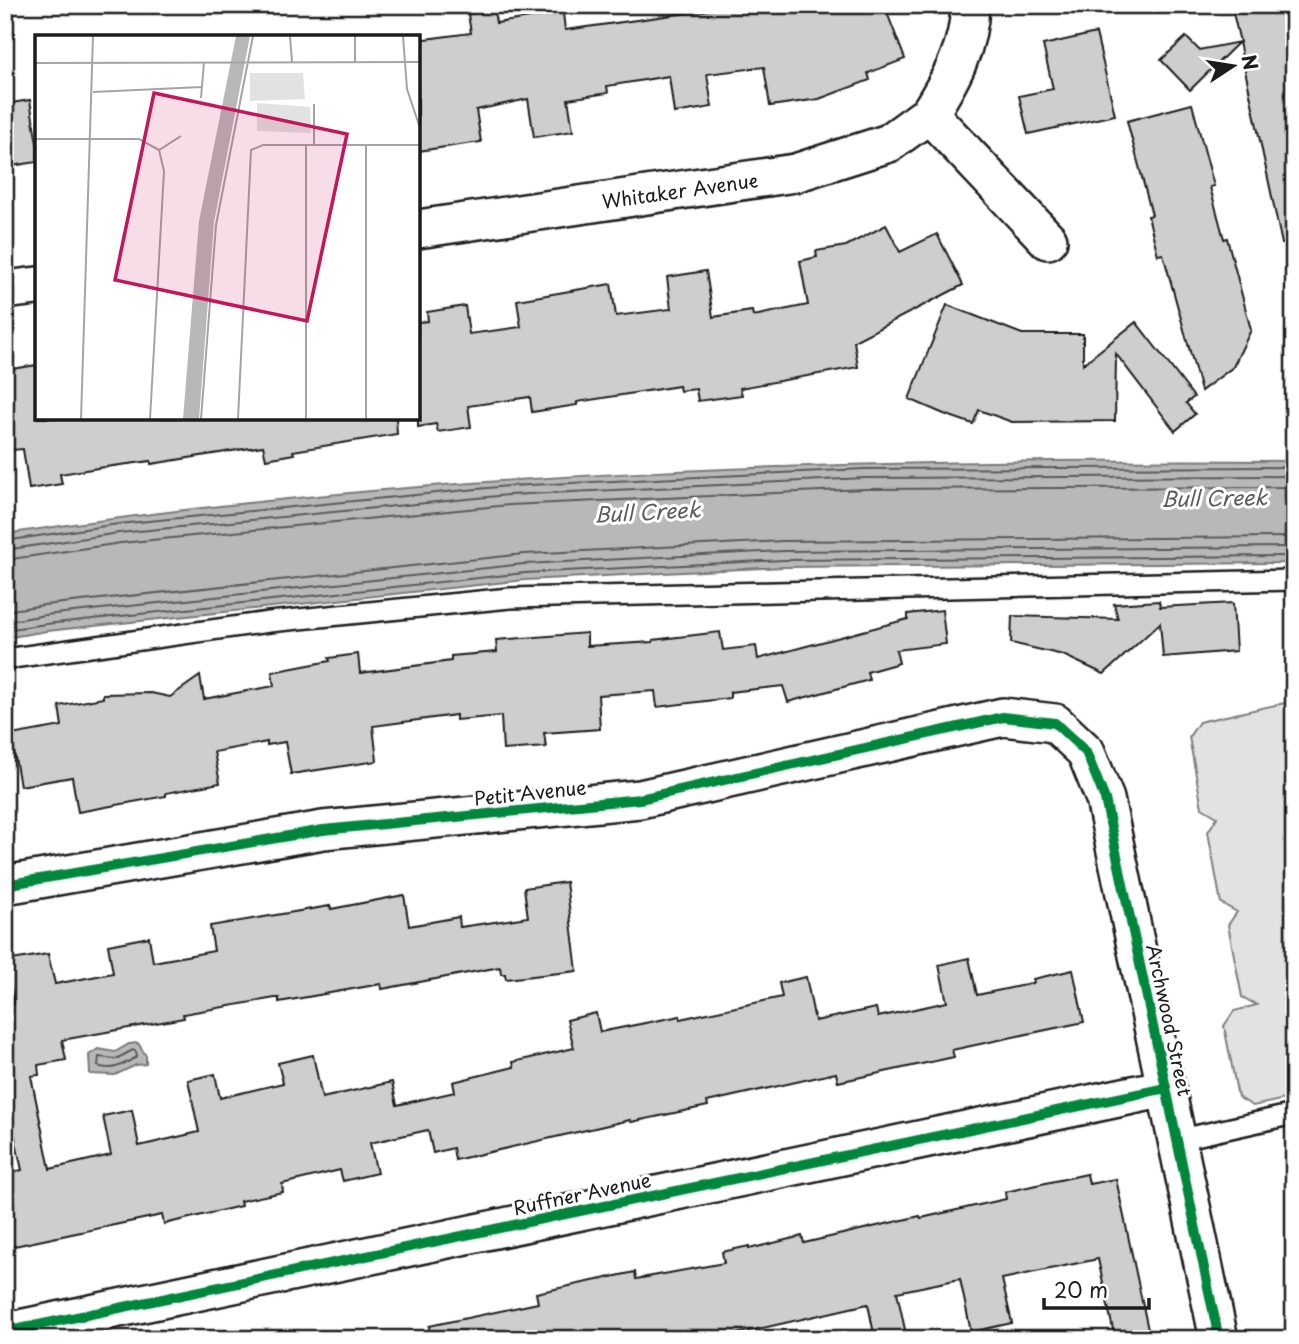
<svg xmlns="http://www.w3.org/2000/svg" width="1299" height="1344" font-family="'Playpen Sans',sans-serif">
  <rect width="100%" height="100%" fill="#fff"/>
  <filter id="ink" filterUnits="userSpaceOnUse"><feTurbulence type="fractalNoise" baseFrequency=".0143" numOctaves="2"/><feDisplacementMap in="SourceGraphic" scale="14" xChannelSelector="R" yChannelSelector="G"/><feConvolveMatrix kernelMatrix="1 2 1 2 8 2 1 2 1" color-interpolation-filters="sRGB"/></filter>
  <g filter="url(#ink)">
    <path fill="#e2e2e2" stroke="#7f7f7f" stroke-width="2" d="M 1294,701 L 1294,997 L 1282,1000 L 1294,998 L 1294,1097 L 1253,1106 L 1238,1097 L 1224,1026 L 1234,1011 L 1257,1005 L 1242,997 L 1228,925 L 1237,912 L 1221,903 L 1208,832 L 1217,817 L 1202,808 L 1189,737 L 1199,722 Z"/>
    <g fill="#b8b8b8" stroke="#7a7a7a" stroke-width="2">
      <path d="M 1294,461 L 1294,563 L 784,567 L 525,580 L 47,631 L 5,638 L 5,534 C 431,470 863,458 1294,461 Z"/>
      <path d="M 138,1043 L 146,1056 L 146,1064 L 136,1065 L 115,1075 L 90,1074 L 89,1055 L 98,1049 L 115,1052 L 129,1044 Z"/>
    </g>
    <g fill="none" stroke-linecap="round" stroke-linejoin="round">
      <g stroke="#5a5a5a" stroke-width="2">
        <path d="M 5,541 L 118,524 L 508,486 L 864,469 L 1294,467"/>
        <path d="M 5,550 L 119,533 L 508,495 L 865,478 L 1294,476"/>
        <path d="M 5,560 L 121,543 L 509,505 L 865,489 L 1294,487"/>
        <path d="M 5,611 L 44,605 L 524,554 L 783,541 L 1294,537"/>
        <path d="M 5,622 L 45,615 L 524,564 L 784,551 L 1294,547"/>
        <path d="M 5,630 L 46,624 L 525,573 L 784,560 L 1294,556"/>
        <path d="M 133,1050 L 136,1052 L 137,1057 C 124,1064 112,1072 98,1066 L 99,1057 L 116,1059 Z"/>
      </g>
    </g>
    <g fill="#cecece" stroke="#1c1c1c" stroke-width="2">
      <path d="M 744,5 L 884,5 L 905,59 L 868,73 L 870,80 L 819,99 L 770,106 L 764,67 L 707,74 L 712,107 L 674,113 L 669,76 L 607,86 L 608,93 L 568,99 L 573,131 L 534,137 L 528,99 L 476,110 L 481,142 L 418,151 L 418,40 L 471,33 L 468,14 L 494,10 L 496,23 L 563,13 L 565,30 Z"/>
      <path d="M 1231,5 L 1294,5 L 1294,243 L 1282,244 L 1239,42 L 1190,90 L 1161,60 L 1186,37 L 1199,50 L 1240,42 Z"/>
      <path d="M 1096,33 L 1115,115 L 1028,134 L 1019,96 L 1053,89 L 1043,45 Z"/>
      <path d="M 30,100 L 37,144 L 37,162 L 5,167 L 5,104 Z"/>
      <path d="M 1192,104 L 1214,186 L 1210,187 L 1224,239 L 1227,238 L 1251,330 L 1233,367 L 1201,391 L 1163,254 L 1158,255 L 1148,216 L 1152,215 L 1127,121 Z"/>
      <path d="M 886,225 L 900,252 L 937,234 L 963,285 L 854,341 L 858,367 L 740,388 L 742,395 L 698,401 L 696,389 L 680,391 L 679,386 L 577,402 L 577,405 L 532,412 L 530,397 L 468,406 L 471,427 L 438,432 L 436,424 L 418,427 L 418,322 L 428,321 L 427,312 L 465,306 L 469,334 L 521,327 L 517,300 L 611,284 L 616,316 L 671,309 L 667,277 L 706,271 L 713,317 L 752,311 L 753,316 L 808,305 L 800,261 L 817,257 L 816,251 L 846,246 Z"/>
      <path d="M 947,305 L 1022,334 L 1083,334 L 1083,364 L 1136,322 L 1194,397 L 1186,403 L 1195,414 L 1175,431 L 1116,354 L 1115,421 L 1012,422 L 979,410 L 973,424 L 944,414 L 909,399 Z"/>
      <path d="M 37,365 L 37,418 L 396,418 L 397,434 L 293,451 L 294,454 L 266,459 L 263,446 L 151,464 L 151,461 L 98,468 L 60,474 L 62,484 L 29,489 L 23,449 L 12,450 L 5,403 L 5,370 Z"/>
      <path d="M 1159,601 L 1160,607 L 1233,603 L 1236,651 L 1163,657 L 1160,623 L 1104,674 L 1063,655 L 1011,643 L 1012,616 L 1118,619 L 1114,604 Z"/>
      <path d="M 942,610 L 946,644 L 896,650 L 899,663 L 867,672 L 869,680 L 788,702 L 783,686 L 730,692 L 730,698 L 657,707 L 655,691 L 598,695 L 600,729 L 544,733 L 546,747 L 503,750 L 501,716 L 456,720 L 456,715 L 373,726 L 377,761 L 291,774 L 285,742 L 267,745 L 267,742 L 214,752 L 220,783 L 166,793 L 166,796 L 78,812 L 72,777 L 20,786 L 11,735 L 62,726 L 59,706 L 103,698 L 103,694 L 151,693 L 170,697 L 200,676 L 204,699 L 274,686 L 272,672 L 330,661 L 329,658 L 358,654 L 360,673 L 451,661 L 451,656 L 497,652 L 496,640 L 587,633 L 587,646 L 653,642 L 653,640 L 720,632 L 723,650 L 756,646 L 758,659 L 908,619 L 908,614 Z"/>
      <path d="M 566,882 L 577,971 L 506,979 L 505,974 L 501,974 L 500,967 L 382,989 L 381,984 L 279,1002 L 279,998 L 275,998 L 183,1014 L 184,1018 L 62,1040 L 66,1060 L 38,1065 L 39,1075 L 31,1076 L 50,1169 L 111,1155 L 103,1116 L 132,1110 L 139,1146 L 199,1132 L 188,1080 L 215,1074 L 220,1098 L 283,1083 L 278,1063 L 313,1055 L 322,1098 L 392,1082 L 397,1105 L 455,1092 L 453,1082 L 514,1067 L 513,1062 L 574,1048 L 567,1020 L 596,1013 L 600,1032 L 680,1016 L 680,1019 L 782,997 L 779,983 L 806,977 L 815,1021 L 876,1008 L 878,1017 L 947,1002 L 939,965 L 969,958 L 977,995 L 1034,983 L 1033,979 L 1073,970 L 1084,1022 L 952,1050 L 954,1057 L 838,1082 L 836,1073 L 707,1102 L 708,1106 L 631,1122 L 630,1120 L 455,1160 L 453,1148 L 433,1153 L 428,1130 L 370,1143 L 377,1173 L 343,1181 L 340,1170 L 282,1184 L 283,1192 L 240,1201 L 241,1206 L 164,1224 L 162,1215 L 5,1248 L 5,1174 L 22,1170 L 5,1093 L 5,1006 L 14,1004 L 6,961 L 48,954 L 55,984 L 113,973 L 108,945 L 149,937 L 153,962 L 214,951 L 210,926 L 330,906 L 331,909 L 404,895 L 409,926 L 459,917 L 460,927 L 528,917 L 524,888 Z"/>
      <path d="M 1087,1174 L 1089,1184 L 1116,1179 L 1150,1339 L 1115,1339 L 1098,1259 L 1002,1279 L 1012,1323 L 971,1332 L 960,1279 L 897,1292 L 907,1339 L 875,1339 L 868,1304 L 714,1339 L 430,1339 L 429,1326 L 538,1303 L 536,1293 L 635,1272 L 636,1279 L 724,1263 L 722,1252 L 749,1246 L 749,1249 L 802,1236 L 804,1243 L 920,1216 L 921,1218 L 1006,1199 L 1005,1192 Z"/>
    </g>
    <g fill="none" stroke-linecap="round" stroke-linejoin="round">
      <g stroke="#1c1c1c" stroke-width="24">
        <g id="service">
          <path d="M 5,659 L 269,622 L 510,598 L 1294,580"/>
          <path d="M 1177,1140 L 1294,1114"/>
        </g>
      </g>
      <g stroke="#1c1c1c" stroke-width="42">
        <g id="minor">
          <path d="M 970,5 C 969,48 951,79 929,114 L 1048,240"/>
          <path d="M 418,229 L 795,173 L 889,143 L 929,114"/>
          <path d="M 5,290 L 37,286"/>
          <path d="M 5,885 L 323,830 L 640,799 L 1003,717 L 1055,723 L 1086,752 L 1105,799 L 1219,1339"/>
          <path d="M 5,1332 L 1166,1088"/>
        </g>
      </g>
      <use href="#service" stroke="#fff" stroke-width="19"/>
      <use href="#minor" stroke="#fff" stroke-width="37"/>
      <g stroke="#fff" stroke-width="15">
        <g id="cycleway">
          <path d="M 5,885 L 323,830 L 640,799 L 1003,717 L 1055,723 L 1086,752 L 1105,799 L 1219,1339"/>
          <path d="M 5,1332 L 1166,1088"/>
        </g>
      </g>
      <use href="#cycleway" stroke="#00873e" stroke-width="10"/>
    </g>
  </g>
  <g text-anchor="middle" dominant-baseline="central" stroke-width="6" stroke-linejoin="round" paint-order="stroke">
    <g font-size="19" fill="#1c1c1c" stroke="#fff">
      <text transform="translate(680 190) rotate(-8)">Whitaker Avenue</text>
      <text transform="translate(530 792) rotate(-6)">Petit Avenue</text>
      <text transform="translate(1170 1020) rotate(78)">Archwood Street</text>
      <text transform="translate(582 1193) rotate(-12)">Ruffner Avenue</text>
    </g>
    <g font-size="21" font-style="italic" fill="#5a5a5a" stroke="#fff">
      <text transform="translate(1214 497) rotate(-1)">Bull Creek</text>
      <text transform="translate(647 511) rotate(-3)">Bull Creek</text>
    </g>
  </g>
  <g transform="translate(35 35)">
    <rect width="385" height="385" fill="#fff"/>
    <path d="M 215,38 L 268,38 L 270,64 L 215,66 ZM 222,68 L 275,72 L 276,98 L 222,96 Z" fill="#e2e2e2"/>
    <path d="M 201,1 L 215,1 L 179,187 L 164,384 L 148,384 L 164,186 Z" fill="#b8b8b8"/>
    <path fill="none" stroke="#a4a4a4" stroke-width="2" d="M 255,1 L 257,27M 320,1 L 320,27M 368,1 L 372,54 L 385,93M 0,28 L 385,27M 58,57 L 167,52M 166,63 L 169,27M 279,69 L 279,110M 0,104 L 104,104 L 124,115 L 146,101M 331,110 L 331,384M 46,384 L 58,1M 115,384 L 129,136 L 124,115M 166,384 L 181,190 L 218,1M 203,384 L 216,115 L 228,110 L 385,110M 271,384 L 271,110"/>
    <path fill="#c2185b" fill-opacity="0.15" stroke="#c2185b" stroke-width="3.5" d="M 119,58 L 312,99 L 272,286 L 80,245 Z"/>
    <rect width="385" height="385" fill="none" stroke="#1c1c1c" stroke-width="3.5"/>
  </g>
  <rect width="1299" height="1344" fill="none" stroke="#fff" stroke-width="28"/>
  <rect x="14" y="14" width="1271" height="1316" fill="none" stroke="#1c1c1c" stroke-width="2.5" filter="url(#ink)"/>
  <g transform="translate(1233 66) rotate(78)" stroke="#ffffff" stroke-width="5" paint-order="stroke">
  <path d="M0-5L12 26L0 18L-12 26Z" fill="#1c1c1c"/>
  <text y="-10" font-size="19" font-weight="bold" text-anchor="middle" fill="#1c1c1c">N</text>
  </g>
  <path d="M1044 1298v10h105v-10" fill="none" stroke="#1c1c1c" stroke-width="3.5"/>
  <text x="1054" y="1298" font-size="21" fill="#1c1c1c" stroke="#ffffff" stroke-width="5" paint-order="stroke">20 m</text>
</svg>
